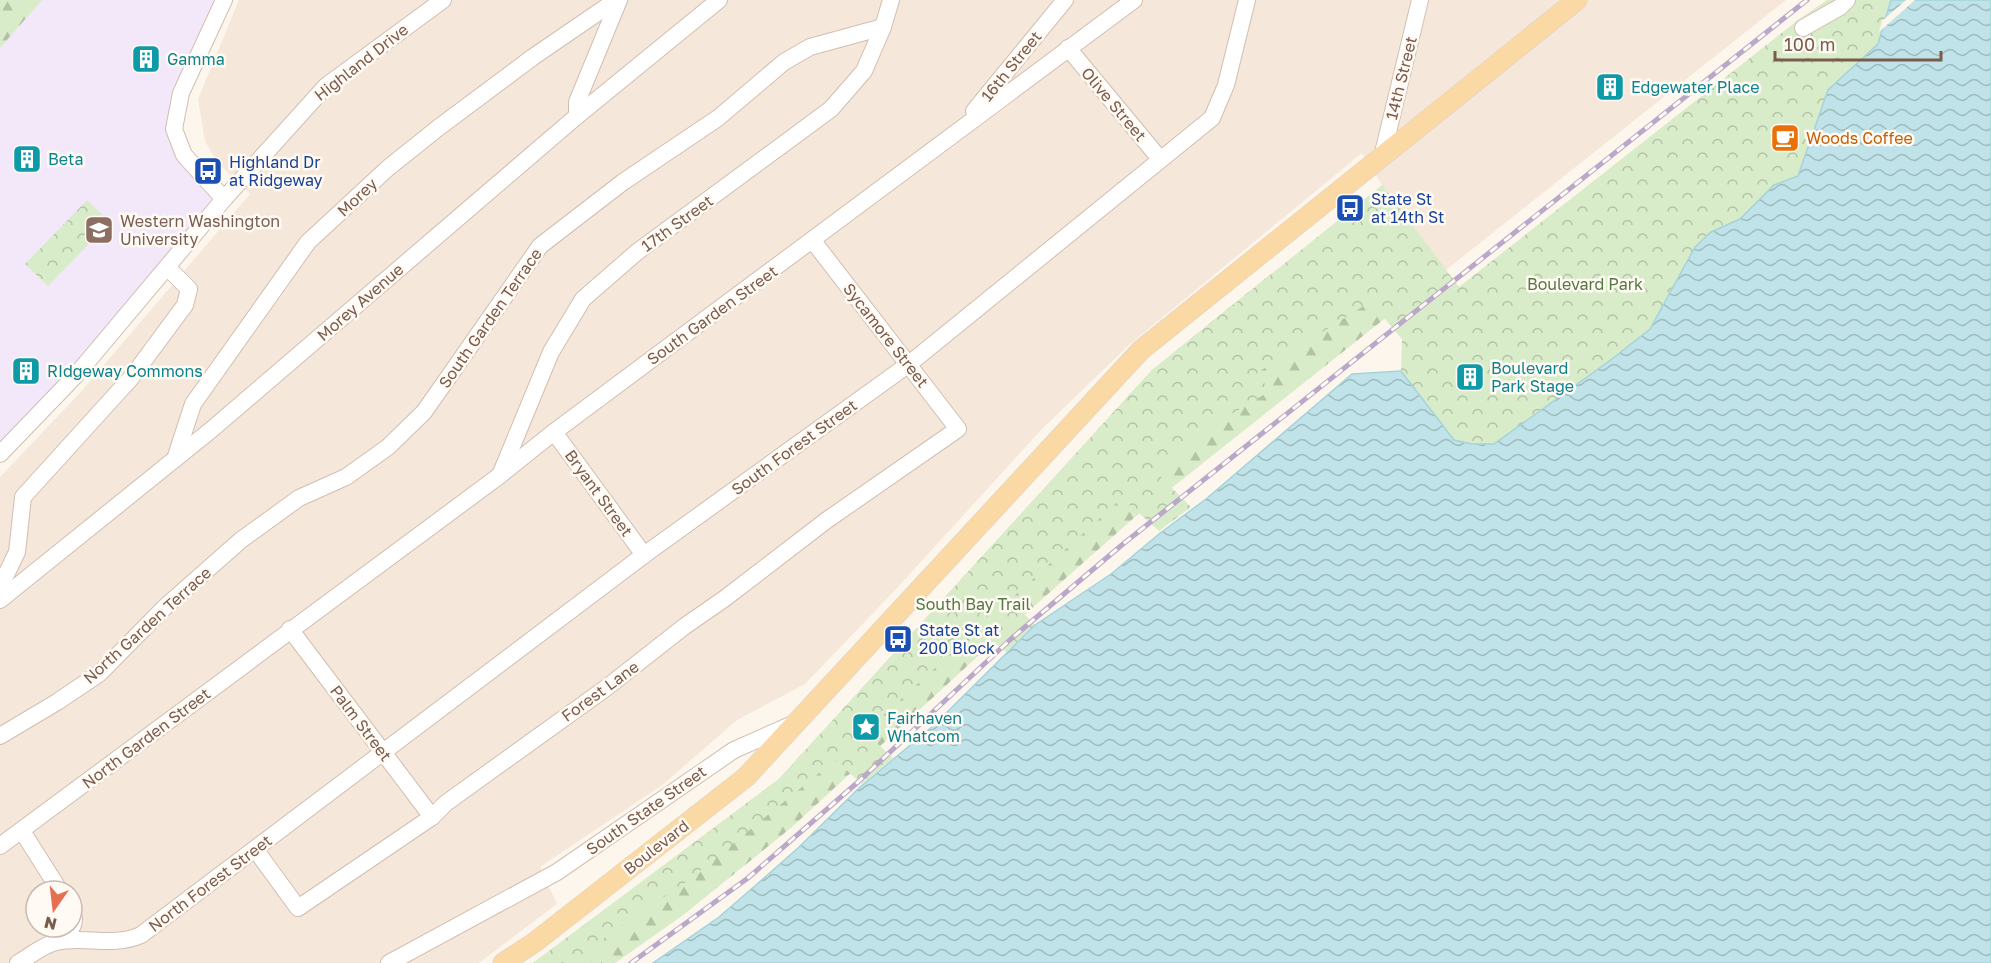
<svg xmlns="http://www.w3.org/2000/svg" width="1991" height="963" font-family="'Golos Text',sans-serif">
  <defs>
    <pattern id="forest-firs" width="22" height="20" patternUnits="userSpaceOnUse" patternTransform="scale(1.5)"><rect width="22" height="20" fill="#d8ecc9"/><path d="M5 1l3.5 6h-7zM16 11l3.5 6h-7z" fill="#b4c2a5"/></pattern>
    <pattern id="park-crowns" width="20" height="18" patternUnits="userSpaceOnUse" patternTransform="scale(1.5)"><rect width="20" height="18" fill="#d8ecc9"/><path d="M2 6a3 3 0 1 1 6 0M12 15a3 3 0 1 1 6 0" fill="none" stroke="#b4c2a5"/></pattern>
    <pattern id="water-waves" width="16" height="10" patternUnits="userSpaceOnUse" patternTransform="scale(1.5)"><rect width="16" height="10" fill="#bfe3e8"/><path d="M0 5q4-4 8 0t8 0" fill="none" stroke="#a0bbbe"/></pattern>
  </defs>
  <rect width="100%" height="100%" fill="#fdf6ec"/>
  <path fill="#f5e8da" fill-rule="evenodd" d="M 239,0 L 1786,0 L 1446,270 L 1382,185 L 1362,153 L 1129,345 L 1041,430 L 897,588 L 805,684 L 737,720 L 661,786 L 540,867 L 557,904 L 479,963 L 0,963 L 0,477 L 79,394 L 250,194 L 217,162 L 205,141 L 198,99 ZM 36,891 L 72,891 L 72,927 L 36,927 Z"/>
  <path fill="#f3e8fa" d="M 0,0 L 224,0 L 174,129 L 224,199 L 0,454 Z"/>
  <g fill="url(#forest-firs)">
    <path d="M 0,0 L 42,0 L 0,48 Z"/>
    <path d="M 1382,185 L 1446,270 L 1135,517 L 989,646 L 792,827 L 682,916 L 615,963 L 533,963 L 779,779 L 1152,370 L 1272,273 L 1287,292 Z"/>
  </g>
  <g fill="url(#park-crowns)">
    <path d="M 1827,0 L 1891,0 L 1878,44 L 1828,90 L 1798,176 L 1774,185 L 1740,219 L 1720,228 L 1695,247 L 1650,329 L 1612,359 L 1494,444 L 1472,444 L 1454,440 L 1401,371 L 1402,339 L 1370,302 L 1257,373 L 1270,391 L 1203,431 L 1155,471 L 1191,507 L 1159,531 L 1122,498 L 1010,600 L 1035,625 L 1006,652 L 978,629 L 865,732 L 893,758 L 862,784 L 835,760 L 686,882 L 605,937 L 597,958 L 590,963 L 533,963 L 779,779 L 1152,370 L 1382,185 L 1459,287 L 1798,20 Z"/>
    <path d="M 87,200 L 110,222 L 48,286 L 25,264 Z"/>
  </g>
  <path fill="url(#water-waves)" stroke="#a5d3da" stroke-width="1.5" d="M 1891,0 L 1991,0 L 1991,963 L 653,963 L 719,917 L 756,885 L 798,848 L 859,788 L 933,726 L 1035,625 L 1111,574 L 1159,534 L 1206,499 L 1352,374 L 1401,371 L 1454,440 L 1472,444 L 1494,444 L 1612,359 L 1650,329 L 1695,247 L 1711,232 L 1740,219 L 1774,185 L 1798,176 L 1828,90 L 1878,44 Z"/>
  <path fill="#fdf6ec" d="M 1906,0 L 1915,0 L 1879,32 L 1882,21 Z"/>
  <g fill="none" stroke-linecap="round" stroke-linejoin="round">
    <g stroke="#d1beb0" stroke-width="18">
      <g id="minor">
        <path d="M 224,0 L 181,93 L 174,129 L 184,155 L 224,199"/>
        <path d="M 1803,28 L 1840,7 L 1847,0"/>
        <path d="M 1068,48 L 1160,159"/>
        <path d="M 974,111 L 1065,0"/>
        <path d="M 577,116 L 577,102 L 619,0"/>
        <path d="M 1382,157 L 1420,0"/>
        <path d="M 554,432 L 644,555"/>
        <path d="M 0,454 L 77,374 L 224,199 L 326,86 L 443,0"/>
        <path d="M 175,459 L 193,404 L 308,242 L 388,168 L 438,128 L 533,57 L 606,7 L 616,5"/>
        <path d="M 501,473 L 551,352 L 583,299 L 637,252 L 831,109 L 864,71 L 883,27 L 891,0"/>
        <path d="M 0,587 L 17,552 L 23,497 L 131,378 L 185,305 L 189,289 L 167,267"/>
        <path d="M 0,600 L 211,430 L 577,116 L 719,0"/>
        <path d="M 290,629 L 432,817"/>
        <path d="M 0,736 L 57,702 L 100,673 L 165,607 L 241,540 L 299,498 L 346,477 L 388,447 L 424,412 L 540,246 L 623,182 L 718,118 L 784,62 L 810,47 L 883,27"/>
        <path d="M 22,831 L 60,891"/>
        <path d="M 0,846 L 499,476 L 554,432 L 1134,0"/>
        <path d="M 255,849 L 298,908 L 432,817 L 446,803 L 606,688 L 685,626 L 724,599 L 827,520 L 958,429 L 813,241"/>
        <path d="M 53,942 C 66,935 79,927 72,911"/>
        <path d="M 18,963 C 30,956 43,945 56,942 C 85,935 111,948 141,935 L 644,555 L 909,364 L 1212,118 L 1226,85 L 1247,0"/>
        <path d="M 389,963 L 557,872 L 734,750 L 795,723"/>
      </g>
    </g>
    <g stroke="#dad1cd" stroke-width="21">
      <path id="major" d="M 503,963 L 535,942 L 746,777 L 1141,350 L 1577,0"/>
    </g>
    <use href="#minor" stroke="#fff" stroke-width="16"/>
    <use href="#major" stroke="#fbd9a5" stroke-width="20"/>
    <g stroke="#b9a8c9" stroke-width="5">
      <path id="rail" d="M 631,963 L 748,878 L 858,782 L 1012,638 L 1123,544 L 1807,0"/>
    </g>
    <use href="#rail" stroke="#fffaf3" stroke-width="3" stroke-dasharray="9" stroke-linecap="butt"/>
  </g>
  <defs>
    <g id="building-square" transform="scale(1.5)"><rect x="-9" y="-9" width="18" height="18" rx="4" fill="#0f9aa8" stroke="#fffaf3"/><path d="M-4-6H4V6H1V3H-1V6H-4ZM-2.5-4.3h1.7v1.8h-1.7ZM.8-4.3h1.7v1.8H.8ZM-2.5-1h1.7V.8h-1.7ZM.8-1h1.7V.8H.8Z" fill="#fff"/></g>
    <g id="cafe-square" transform="scale(1.5)"><rect x="-9" y="-9" width="18" height="18" rx="4" fill="#e8710a" stroke="#fffaf3"/><path d="M-5.5-4.5H6V0H3Q3 3.5 0 3.5H-2.5Q-5.5 3.5-5.5 0ZM3-3.2v2h1.7v-2ZM-6 4.5H4V6H-6Z" fill="#fff"/></g>
    <g id="bus-square" transform="scale(1.5)"><rect x="-9" y="-9" width="18" height="18" rx="4" fill="#1a4fb4" stroke="#fffaf3"/><path d="M-5-6H5V4H4V6H2V4H-2V6H-4V4H-5ZM-3.5-4V0h7V-4ZM-3.5 1.2v1.5H-2V1.2ZM2 1.2v1.5H3.5V1.2Z" fill="#fff"/></g>
    <g id="university-square" transform="scale(1.5)"><rect x="-9" y="-9" width="18" height="18" rx="4" fill="#8d6e63" stroke="#fffaf3"/><path d="M0-5L7-2L0 1L-7-2ZM-4 1L0 2.5L4 1V4Q0 6-4 4Z" fill="#fff"/></g>
    <g id="sight-square" transform="scale(1.5)"><rect x="-9" y="-9" width="18" height="18" rx="4" fill="#0f9aa8" stroke="#fffaf3"/><path d="M0-6L1.8-2.2L6-1.7L2.9 1.2L3.7 5.4L0 3.3L-3.7 5.4L-2.9 1.2L-6-1.7L-1.8-2.2Z" fill="#fff"/></g>
  </defs>
  <g fill-rule="evenodd">
    <use href="#building-square" x="146" y="59"/>
    <use href="#building-square" x="1610" y="87"/>
    <use href="#cafe-square" x="1785" y="138"/>
    <use href="#building-square" x="27" y="159"/>
    <use href="#bus-square" x="208" y="171"/>
    <use href="#bus-square" x="1350" y="208"/>
    <use href="#university-square" x="99" y="230"/>
    <use href="#building-square" x="26" y="371"/>
    <use href="#building-square" x="1470" y="377"/>
    <use href="#bus-square" x="898" y="639"/>
    <use href="#sight-square" x="866" y="727"/>
  </g>
  <g text-anchor="middle" dominant-baseline="central" stroke-width="5" stroke-linejoin="round" paint-order="stroke">
    <g font-size="16" fill="#0d838f" stroke="#fffaf3" text-anchor="start">
      <text x="167" y="59">Gamma</text>
      <text x="1631" y="87">Edgewater Place</text>
      <text x="48" y="159">Beta</text>
      <text x="1491" y="368">Boulevard<tspan x="1491" dy="18">Park Stage</tspan></text>
      <text x="47" y="371">RIdgeway Commons</text>
      <text x="887" y="718">Fairhaven<tspan x="887" dy="18">Whatcom</tspan></text>
    </g>
    <g font-size="16" fill="#7a5c4d" stroke="#fffaf3">
      <text transform="translate(361 62) rotate(-38)">Highland Drive</text>
      <text transform="translate(1011 66) rotate(-51)">16th Street</text>
      <text transform="translate(1401 78) rotate(-76)">14th Street</text>
      <text transform="translate(1114 104) rotate(50)">Olive Street</text>
      <text transform="translate(357 197) rotate(-43)">Morey</text>
      <text transform="translate(677 223) rotate(-36)">17th Street</text>
      <text transform="translate(360 302) rotate(-41)">Morey Avenue</text>
      <text transform="translate(712 315) rotate(-36)">South Garden Street</text>
      <text transform="translate(490 318) rotate(-55)">South Garden Terrace</text>
      <text transform="translate(886 335) rotate(52)">Sycamore Street</text>
      <text transform="translate(794 447) rotate(-36)">South Forest Street</text>
      <text transform="translate(599 493) rotate(54)">Bryant Street</text>
      <text transform="translate(147 625) rotate(-42)">North Garden Terrace</text>
      <text transform="translate(600 691) rotate(-36)">Forest Lane</text>
      <text transform="translate(361 723) rotate(53)">Palm Street</text>
      <text transform="translate(146 738) rotate(-37)">North Garden Street</text>
      <text transform="translate(646 810) rotate(-35)">South State Street</text>
      <text transform="translate(656 847) rotate(-38)">Boulevard</text>
      <text transform="translate(210 883) rotate(-37)">North Forest Street</text>
    </g>
    <g font-size="16" fill="#c56008" stroke="#fffaf3" text-anchor="start">
      <text x="1806" y="138">Woods Coffee</text>
    </g>
    <g font-size="16" fill="#164399" stroke="#fffaf3" text-anchor="start">
      <text x="229" y="162">Highland Dr<tspan x="229" dy="18">at Ridgeway</tspan></text>
      <text x="1371" y="199">State St<tspan x="1371" dy="18">at 14th St</tspan></text>
      <text x="919" y="630">State St at<tspan x="919" dy="18">200 Block</tspan></text>
    </g>
    <g font-size="16" fill="#785e54" stroke="#fffaf3" text-anchor="start">
      <text x="120" y="221">Western Washington<tspan x="120" dy="18">University</tspan></text>
    </g>
    <g font-size="16" fill="#537a41" stroke="#fffaf3">
      <text x="1585" y="284">Boulevard Park</text>
      <text x="973" y="604">South Bay Trail</text>
    </g>
  </g>
  <g transform="translate(54 909) rotate(194)"><circle r="28" fill="#fffaf3" stroke="#cabbb1" stroke-width="1.5"/>
  <path d="M0-4.5L10 22L0 15L-10 22Z" fill="#e76f51"/>
  <text y="-9" font-size="16" font-weight="bold" text-anchor="middle" fill="#7a5c4d">N</text>
  </g>
  <path d="M1775 51v9h166v-9" fill="none" stroke="#7a5c4d" stroke-width="3"/>
  <text x="1784" y="51" font-size="18" fill="#7a5c4d" stroke="#fffaf3" stroke-width="4.5" paint-order="stroke">100 m</text>
</svg>
